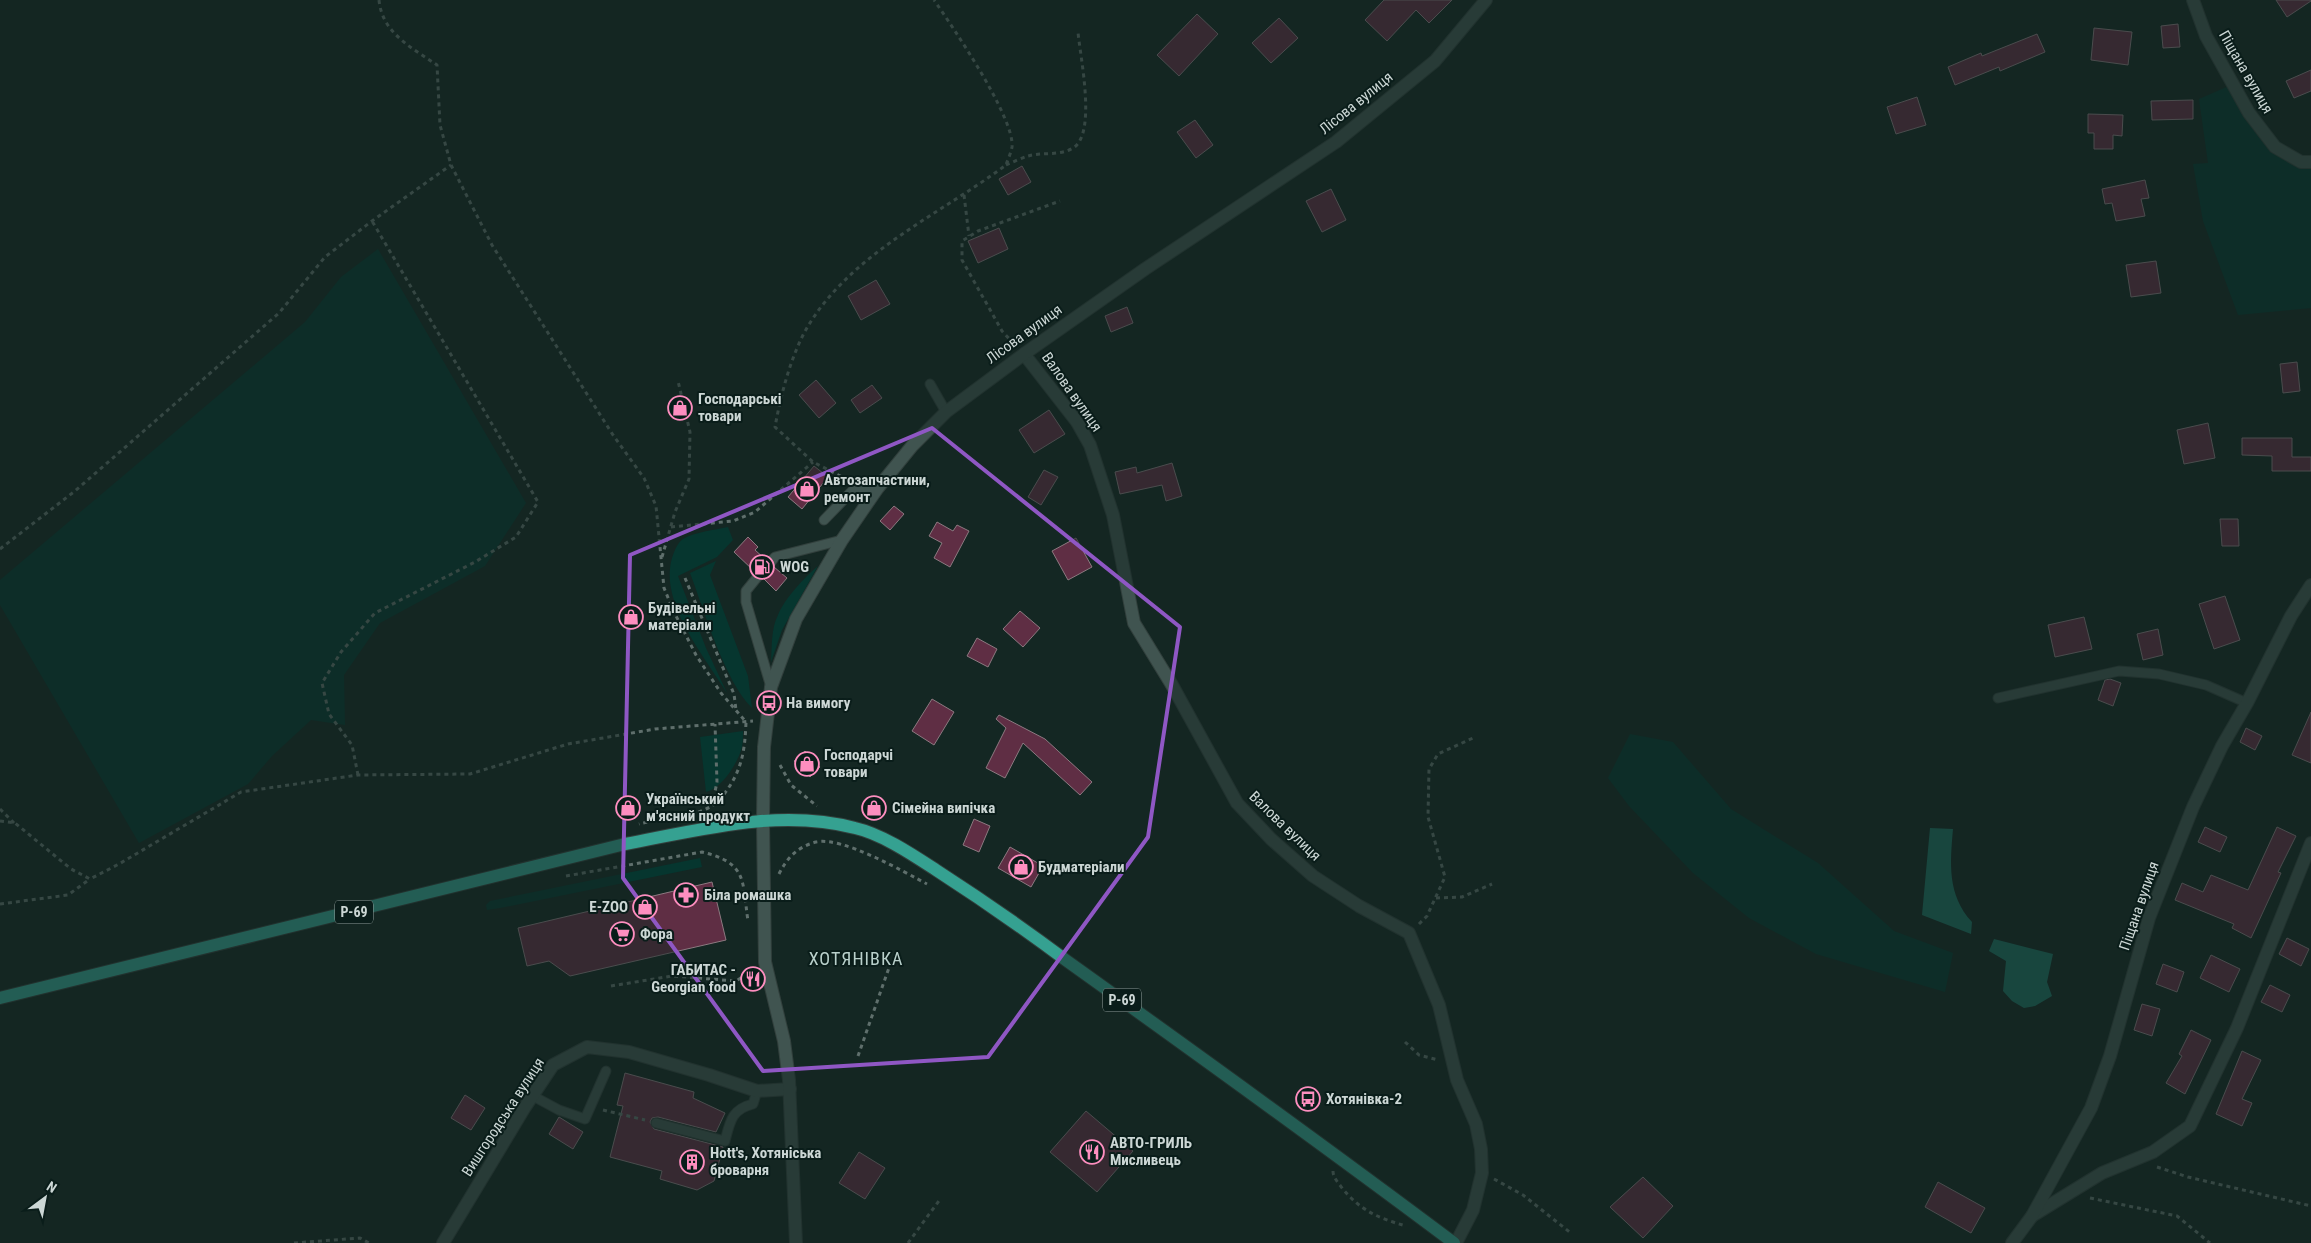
<svg xmlns="http://www.w3.org/2000/svg" width="2311" height="1243" font-family="'Roboto Condensed',sans-serif">
  <rect width="100%" height="100%" fill="#142723"/>
  <g fill="#06362f">
    <path d="M 2229,86 L 2265,142 L 2311,167 L 2311,308 L 2238,315 L 2203,221 L 2193,164 L 2208,163 L 2199,99 Z"/>
    <path d="M 378,249 L 526,503 L 485,566 L 380,623 L 344,675 L 345,725 L 311,720 L 272,756 L 248,784 L 139,843 L 0,605 L 0,580 L 305,322 L 341,277 Z"/>
    <path d="M 728,527 L 733,540 L 717,557 L 678,576 L 706,648 L 727,693 C 705,657 659,603 672,558 C 674,552 677,543 683,539 C 695,532 714,530 728,527 Z"/>
    <path d="M 716,561 L 710,575 L 748,676 L 752,708 C 725,682 704,610 690,573 Z"/>
    <path d="M 818,566 L 782,630 L 771,662 C 772,647 771,628 778,615 C 785,598 804,578 818,566 Z"/>
    <path d="M 743,731 C 743,736 743,742 742,747 C 738,763 722,788 706,792 L 700,737 Z"/>
    <path d="M 1630,734 L 1673,742 L 1731,809 L 1818,863 L 1894,931 L 1953,953 L 1945,992 L 1816,954 L 1749,918 L 1693,873 L 1629,806 L 1608,778 Z"/>
    <path d="M 700,858 L 702,867 L 500,908 L 487,910 L 486,905 L 490,901 Z"/>
  </g>
  <g fill="#1e6d61">
    <path d="M 1930,828 L 1953,829 C 1950,863 1947,895 1972,922 L 1971,934 L 1922,915 Z"/>
    <path d="M 1994,939 L 2053,954 L 2047,982 L 2052,996 L 2035,1006 L 2024,1008 L 2012,1001 L 2003,991 L 2006,961 L 1989,951 Z"/>
  </g>
  <g fill="#5f2e44" stroke="#8c7980">
    <path d="M 1384,0 L 1452,0 L 1429,23 L 1416,10 L 1387,41 L 1365,20 Z"/>
    <path d="M 2276,0 L 2311,0 L 2311,1 L 2287,17 Z"/>
    <path d="M 1197,14 L 1218,34 L 1179,76 L 1157,55 Z"/>
    <path d="M 1279,18 L 1298,38 L 1271,63 L 1252,43 Z"/>
    <path d="M 2178,24 L 2180,47 L 2163,48 L 2161,26 Z"/>
    <path d="M 2094,28 L 2132,32 L 2128,65 L 2091,60 Z"/>
    <path d="M 2037,34 L 2045,52 L 2000,71 L 1999,67 L 1955,85 L 1948,67 L 1981,53 L 1982,56 Z"/>
    <path d="M 2311,70 L 2311,91 L 2294,98 L 2286,81 Z"/>
    <path d="M 1917,97 L 1926,125 L 1896,134 L 1887,107 Z"/>
    <path d="M 2193,100 L 2193,119 L 2152,120 L 2151,101 Z"/>
    <path d="M 2088,114 L 2123,115 L 2122,136 L 2113,135 L 2113,149 L 2094,149 L 2094,133 L 2088,133 Z"/>
    <path d="M 1195,120 L 1213,145 L 1196,158 L 1177,132 Z"/>
    <path d="M 1022,166 L 1031,182 L 1008,195 L 999,179 Z"/>
    <path d="M 2145,180 L 2149,198 L 2141,199 L 2145,216 L 2116,221 L 2112,203 L 2105,204 L 2102,189 Z"/>
    <path d="M 1331,189 L 1346,220 L 1322,232 L 1306,201 Z"/>
    <path d="M 999,228 L 1008,249 L 978,263 L 968,241 Z"/>
    <path d="M 2156,261 L 2161,293 L 2131,297 L 2126,265 Z"/>
    <path d="M 876,280 L 890,304 L 861,320 L 848,296 Z"/>
    <path d="M 1127,307 L 1133,323 L 1111,332 L 1105,316 Z"/>
    <path d="M 2297,362 L 2300,391 L 2283,393 L 2280,364 Z"/>
    <path d="M 816,380 L 836,403 L 819,418 L 799,395 Z"/>
    <path d="M 872,385 L 882,398 L 860,413 L 851,400 Z"/>
    <path d="M 1049,410 L 1065,434 L 1034,453 L 1019,430 Z"/>
    <path d="M 2208,423 L 2215,458 L 2184,464 L 2177,430 Z"/>
    <path d="M 2242,438 L 2292,438 L 2292,457 L 2311,457 L 2311,471 L 2272,471 L 2272,456 L 2242,455 Z"/>
    <path d="M 1172,463 L 1182,496 L 1166,501 L 1162,485 L 1120,494 L 1115,472 L 1136,467 L 1137,473 Z"/>
    <path d="M 814,466 L 828,477 L 802,509 L 788,497 Z"/>
    <path d="M 1044,470 L 1058,477 L 1041,505 L 1028,497 Z"/>
    <path d="M 894,506 L 904,514 L 890,530 L 880,521 Z"/>
    <path d="M 2220,519 L 2238,519 L 2239,546 L 2222,546 Z"/>
    <path d="M 937,522 L 953,531 L 957,525 L 969,531 L 950,567 L 934,558 L 942,543 L 929,536 Z"/>
    <path d="M 748,537 L 758,547 L 755,550 L 765,559 L 766,567 L 769,569 L 774,567 L 787,578 L 776,591 L 764,579 L 765,576 L 763,570 L 760,569 L 754,571 L 734,552 Z"/>
    <path d="M 1076,538 L 1092,567 L 1068,580 L 1052,551 Z"/>
    <path d="M 2225,596 L 2240,640 L 2214,649 L 2199,604 Z"/>
    <path d="M 1020,611 L 1040,628 L 1023,647 L 1003,629 Z"/>
    <path d="M 2084,617 L 2092,649 L 2055,657 L 2048,625 Z"/>
    <path d="M 2158,629 L 2163,655 L 2143,660 L 2137,634 Z"/>
    <path d="M 977,638 L 997,649 L 988,667 L 967,656 Z"/>
    <path d="M 2110,679 L 2121,683 L 2113,706 L 2098,700 L 2105,680 Z"/>
    <path d="M 932,699 L 954,712 L 934,745 L 912,731 Z"/>
    <path d="M 2311,712 L 2311,763 L 2292,755 Z"/>
    <path d="M 999,715 L 1045,739 L 1092,782 L 1080,795 L 1023,743 L 1005,778 L 986,768 L 1006,728 L 996,719 Z"/>
    <path d="M 2246,728 L 2262,736 L 2255,750 L 2240,742 Z"/>
    <path d="M 805,751 L 820,767 L 810,777 L 794,761 Z"/>
    <path d="M 974,819 L 990,826 L 979,852 L 963,845 Z"/>
    <path d="M 2205,827 L 2227,837 L 2220,852 L 2198,842 Z"/>
    <path d="M 2277,827 L 2296,836 L 2278,872 L 2281,873 L 2251,938 L 2232,928 L 2234,924 L 2175,900 L 2182,883 L 2203,892 L 2211,875 L 2248,890 Z"/>
    <path d="M 1010,847 L 1043,866 L 1031,887 L 998,868 Z"/>
    <path d="M 712,882 L 726,940 L 570,976 L 549,961 L 527,966 L 518,928 Z"/>
    <path d="M 2287,938 L 2309,949 L 2301,966 L 2279,954 Z"/>
    <path d="M 2211,955 L 2240,969 L 2229,992 L 2200,978 Z"/>
    <path d="M 2163,964 L 2184,972 L 2177,992 L 2156,984 Z"/>
    <path d="M 2270,985 L 2290,995 L 2282,1012 L 2261,1002 Z"/>
    <path d="M 2142,1004 L 2160,1009 L 2152,1036 L 2134,1030 Z"/>
    <path d="M 2191,1030 L 2211,1040 L 2185,1094 L 2166,1083 L 2182,1056 L 2179,1054 Z"/>
    <path d="M 2242,1051 L 2261,1060 L 2242,1099 L 2252,1103 L 2242,1126 L 2216,1114 Z"/>
    <path d="M 625,1073 L 694,1092 L 693,1098 L 725,1113 L 716,1132 L 658,1117 L 652,1118 L 650,1122 L 654,1129 L 723,1147 L 714,1181 L 697,1190 L 660,1179 L 662,1171 L 610,1157 L 623,1106 L 617,1105 Z"/>
    <path d="M 465,1095 L 485,1108 L 471,1130 L 451,1118 Z"/>
    <path d="M 1086,1111 L 1133,1151 L 1097,1192 L 1050,1152 Z"/>
    <path d="M 559,1117 L 583,1132 L 573,1149 L 549,1134 Z"/>
    <path d="M 859,1152 L 885,1168 L 865,1199 L 839,1183 Z"/>
    <path d="M 1643,1177 L 1673,1206 L 1643,1238 L 1610,1207 Z"/>
    <path d="M 1938,1182 L 1985,1208 L 1971,1233 L 1925,1207 Z"/>
  </g>
  <g fill="none" stroke-linecap="round" stroke-linejoin="round">
    <g stroke="#32403d" stroke-width="11">
      <g id="service">
        <path d="M 930,384 L 946,412"/>
        <path d="M 824,520 L 852,491 L 877,489"/>
        <path d="M 770,563 L 775,557 L 842,540"/>
        <path d="M 759,575 L 746,591 L 746,602 L 771,687"/>
        <path d="M 1998,698 L 2119,671 L 2159,674 L 2206,685 L 2247,703"/>
        <path d="M 533,1096 L 559,1110 L 585,1119 L 606,1071"/>
        <path d="M 656,1123 L 725,1141 C 730,1121 732,1109 753,1104 L 757,1091"/>
      </g>
    </g>
    <g stroke="#32403d" stroke-width="14">
      <g id="minor">
        <path d="M 2193,0 L 2206,36 L 2249,113 L 2275,147 L 2301,162 L 2311,162"/>
        <path d="M 1024,354 L 1077,422 L 1090,445 L 1113,515 L 1134,623 L 1172,685 L 1237,803 L 1271,839 L 1313,876 L 1359,906 L 1409,933 L 1439,1005 L 1457,1080 L 1476,1124 L 1481,1149 L 1482,1173 L 1473,1210 L 1456,1243"/>
        <path d="M 2032,1216 L 2102,1173 L 2153,1152 L 2190,1126 L 2237,1028 L 2311,843"/>
        <path d="M 443,1243 L 525,1107 L 553,1065 L 587,1047 L 629,1052 L 709,1075 L 757,1091 L 790,1089"/>
        <path d="M 2012,1243 L 2032,1216 L 2091,1108 L 2110,1056 L 2149,918 L 2193,807 L 2222,746 L 2247,703 L 2291,616 L 2311,585"/>
      </g>
    </g>
    <g stroke="#32403d" stroke-width="14">
      <path id="tertiary" d="M 796,1243 L 789,1080 L 784,1041 L 765,962 L 763,821 L 764,747 L 771,687 L 796,619 L 842,540 L 877,489 L 912,446 L 946,412 L 1024,354 L 1145,269 L 1336,142 L 1435,61 L 1486,0"/>
    </g>
    <g stroke="#32403d" stroke-width="14">
      <path id="primary" d="M 0,998 L 625,844 C 700,830 779,808 855,828 C 882,834 913,855 936,870 C 981,899 1024,929 1067,961 C 1197,1054 1326,1147 1454,1243"/>
    </g>
    <g stroke="#5f6f6c" stroke-width="3" stroke-dasharray="4 4" stroke-linecap="butt">
      <path d="M 379,0 C 382,33 412,48 437,65 L 440,125 L 451,165 L 492,245 L 613,435 L 644,478 L 656,506 L 664,588 L 674,612 L 696,655 L 721,693 L 746,722 C 745,750 742,771 724,794 C 720,798 716,804 710,807 C 690,818 662,818 639,824"/>
      <path d="M 1006,165 C 1013,162 1021,158 1028,156 C 1042,152 1060,156 1073,148 C 1097,134 1080,56 1078,32"/>
      <path d="M 964,195 L 969,236"/>
      <path d="M 1014,344 L 1002,331 L 962,260 L 962,241 L 978,231 L 1060,201"/>
      <path d="M 848,480 L 813,462 L 775,427 C 781,394 791,355 808,326 C 853,252 939,215 1006,165 C 1008,159 1011,153 1012,147 C 1015,118 952,26 934,0"/>
      <path d="M 671,527 L 733,521 L 755,512 L 813,462"/>
      <path d="M 0,549 L 75,491 L 279,313 L 325,257 L 372,221 L 451,165"/>
      <path d="M 662,557 L 675,512 L 689,479 L 690,432 L 678,381"/>
      <path d="M 685,578 L 734,694 L 736,710"/>
      <path d="M 780,765 L 791,785 L 817,806"/>
      <path d="M 358,775 L 352,745 L 329,714 L 322,683 L 341,652 L 375,613 L 475,562 L 516,537 L 538,502 L 372,221"/>
      <path d="M 712,806 L 717,782 L 715,724"/>
      <path d="M 0,809 L 14,823"/>
      <path d="M 0,821 L 15,823 L 71,869 L 90,879 L 119,864 L 241,792 L 358,775 L 470,774 L 568,744 L 655,729 L 753,721"/>
      <path d="M 779,874 C 787,858 797,847 816,842 C 842,836 904,872 927,884"/>
      <path d="M 566,876 L 702,852 C 748,863 742,881 748,921"/>
      <path d="M 1436,898 L 1462,897 L 1492,884"/>
      <path d="M 0,904 L 68,895 L 90,879"/>
      <path d="M 1419,924 L 1427,916 L 1445,877 L 1428,817 L 1429,769 L 1438,754 L 1473,738"/>
      <path d="M 611,986 L 672,976 L 736,981 L 752,971"/>
      <path d="M 1405,1042 L 1419,1055 L 1438,1060"/>
      <path d="M 858,1056 L 891,962"/>
      <path d="M 603,1110 L 645,1120"/>
      <path d="M 2157,1167 L 2188,1177 L 2311,1206"/>
      <path d="M 1333,1171 C 1333,1178 1338,1182 1342,1188 C 1361,1211 1378,1218 1406,1226"/>
      <path d="M 1494,1179 L 1523,1195 L 1572,1234"/>
      <path d="M 2090,1198 L 2177,1216 L 2210,1243"/>
      <path d="M 294,1243 L 360,1238 L 369,1243"/>
      <path d="M 908,1243 L 941,1198"/>
    </g>
    <use href="#service" stroke="#405450" stroke-width="9"/>
    <use href="#minor" stroke="#405450" stroke-width="12"/>
    <use href="#tertiary" stroke="#405450" stroke-width="12"/>
    <use href="#primary" stroke="#35a191" stroke-width="12"/>
  </g>
  <path d="M0 0H2311V1243H0ZM 932,428 L 1180,627 L 1148,837 L 988,1057 L 763,1071 L 623,878 L 630,555 Z" fill="#142723" fill-opacity=".55" fill-rule="evenodd"/>
  <path fill="none" stroke="#8f57c4" stroke-width="4" stroke-linejoin="round" d="M 932,428 L 1180,627 L 1148,837 L 988,1057 L 763,1071 L 623,878 L 630,555 Z"/>
  <defs>
    <g id="shop-ring" transform="scale(1.25)"><circle r="9.5" fill="#0a1d1a" stroke="#fd8ebf" stroke-width="1.5"/><path d="M-5-2.5h2.3a2.7 3.5 0 0 1 5.4 0H5L5.5 6h-11ZM-1.5-2.5h3a1.5 2.3 0 0 0-3 0Z" fill="#fd8ebf"/></g>
    <g id="fuel-ring" transform="scale(1.25)"><circle r="9.5" fill="#0a1d1a" stroke="#fd8ebf" stroke-width="1.5"/><path d="M-5.5-6h7V0h2V4h1.3V-2.5L3-4.5l.8-.8L6-3V5H2.5V1h-1V6h-7ZM-4.2-4.7v3.2H.2V-4.7Z" fill="#fd8ebf"/></g>
    <g id="bus-ring" transform="scale(1.25)"><circle r="9.5" fill="#0a1d1a" stroke="#fd8ebf" stroke-width="1.5"/><path d="M-5-6H5V4H4V6H2V4H-2V6H-4V4H-5ZM-3.5-4V0h7V-4ZM-3.5 1.2v1.5H-2V1.2ZM2 1.2v1.5H3.5V1.2Z" fill="#fd8ebf"/></g>
    <g id="pharmacy-ring" transform="scale(1.25)"><circle r="9.5" fill="#0a1d1a" stroke="#fd8ebf" stroke-width="1.5"/><path d="M-2-6h4v4h4v4h-4v4h-4v-4h-4v-4h4Z" fill="#fd8ebf"/></g>
    <g id="supermarket-ring" transform="scale(1.25)"><circle r="9.5" fill="#0a1d1a" stroke="#fd8ebf" stroke-width="1.5"/><path d="M-6-5.5h2.5l.6 2H6L4.5 2H-2.5L-4.4-4H-6ZM-1.5 3.2a1.3 1.3 0 1 0 .1 0ZM3 3.2a1.3 1.3 0 1 0 .1 0Z" fill="#fd8ebf"/></g>
    <g id="restaurant-ring" transform="scale(1.25)"><circle r="9.5" fill="#0a1d1a" stroke="#fd8ebf" stroke-width="1.5"/><path d="M-5-6h1v4h1v-4h1v4h1v-4h1v5L-1.5 .5V6h-2V.5L-5-1ZM5-6V6H3V1.5H1.5Q1.5-4 5-6Z" fill="#fd8ebf"/></g>
    <g id="building-ring" transform="scale(1.25)"><circle r="9.5" fill="#0a1d1a" stroke="#fd8ebf" stroke-width="1.5"/><path d="M-4-6H4V6H1V3H-1V6H-4ZM-2.5-4.3h1.7v1.8h-1.7ZM.8-4.3h1.7v1.8H.8ZM-2.5-1h1.7V.8h-1.7ZM.8-1h1.7V.8H.8Z" fill="#fd8ebf"/></g>
  </defs>
  <g fill-rule="evenodd">
    <use href="#shop-ring" x="680" y="408"/>
    <use href="#shop-ring" x="807" y="489"/>
    <use href="#fuel-ring" x="762" y="567"/>
    <use href="#shop-ring" x="631" y="617"/>
    <use href="#bus-ring" x="769" y="703"/>
    <use href="#shop-ring" x="807" y="764"/>
    <use href="#shop-ring" x="628" y="808"/>
    <use href="#shop-ring" x="874" y="808"/>
    <use href="#shop-ring" x="1021" y="867"/>
    <use href="#pharmacy-ring" x="686" y="895"/>
    <use href="#shop-ring" x="645" y="907"/>
    <use href="#supermarket-ring" x="622" y="934"/>
    <use href="#restaurant-ring" x="753" y="979"/>
    <use href="#bus-ring" x="1308" y="1099"/>
    <use href="#restaurant-ring" x="1092" y="1152"/>
    <use href="#building-ring" x="692" y="1162"/>
  </g>
  <g text-anchor="middle" dominant-baseline="central" stroke-width="4" stroke-linejoin="round" paint-order="stroke">
    <g fill="#0a1d1a" stroke="#929f9d" stroke-width="1">
      <rect x="335" y="900.5" width="38" height="23" rx="4"/>
      <rect x="1103" y="988.5" width="38" height="23" rx="4"/>
    </g>
    <g font-size="14" font-weight="bold" fill="#ccd7d5">
      <text x="354" y="912">Р-69</text>
      <text x="1122" y="1000">Р-69</text>
    </g>
    <g font-size="15" fill="#ccd7d5" stroke="#0a1d1a">
      <text transform="translate(2246 72) rotate(60)">Піщана вулиця</text>
      <text transform="translate(1356 103) rotate(-39)">Лісова вулиця</text>
      <text transform="translate(1024 334) rotate(-36)">Лісова вулиця</text>
      <text transform="translate(1072 392) rotate(55)">Валова вулиця</text>
      <text transform="translate(1285 826) rotate(44)">Валова вулиця</text>
      <text transform="translate(2139 906) rotate(-71)">Піщана вулиця</text>
      <text transform="translate(503 1117) rotate(-57)">Вишгородська вулиця</text>
    </g>
    <g font-size="15" font-weight="bold" fill="#ccd7d5" stroke="#0a1d1a" text-anchor="start">
      <text x="698" y="399">Господарські<tspan x="698" dy="17">товари</tspan></text>
      <text x="824" y="480">Автозапчастини,<tspan x="824" dy="17">ремонт</tspan></text>
      <text x="780" y="567">WOG</text>
      <text x="648" y="608">Будівельні<tspan x="648" dy="17">матеріали</tspan></text>
      <text x="786" y="703">На вимогу</text>
      <text x="824" y="755">Господарчі<tspan x="824" dy="17">товари</tspan></text>
      <text x="646" y="799">Український<tspan x="646" dy="17">м'ясний продукт</tspan></text>
      <text x="892" y="808">Сімейна випічка</text>
      <text x="1038" y="867">Будматеріали</text>
      <text x="704" y="895">Біла ромашка</text>
      <text x="628" y="907" text-anchor="end">E-ZOO</text>
      <text x="640" y="934">Фора</text>
      <text x="736" y="970" text-anchor="end">ГАБИТАС -<tspan x="736" dy="17">Georgian food</tspan></text>
      <text x="1326" y="1099">Хотянівка-2</text>
      <text x="1110" y="1143">АВТО-ГРИЛЬ<tspan x="1110" dy="17">Мисливець</tspan></text>
      <text x="710" y="1153">Hott's, Хотяніська<tspan x="710" dy="17">броварня</tspan></text>
    </g>
    <g font-size="18" letter-spacing="1" fill="#b9d0cb" stroke="#0a1d1a">
      <text x="856" y="958">ХОТЯНІВКА</text>
    </g>
  </g>
  <g transform="translate(45 1198) rotate(32)" stroke="#0a1d1a" stroke-width="4" paint-order="stroke">
  <path d="M0-4L9 19L0 12L-9 19Z" fill="#ccd7d5"/>
  <text y="-8" font-size="14" font-weight="bold" text-anchor="middle" fill="#ccd7d5">N</text>
  </g>
</svg>
